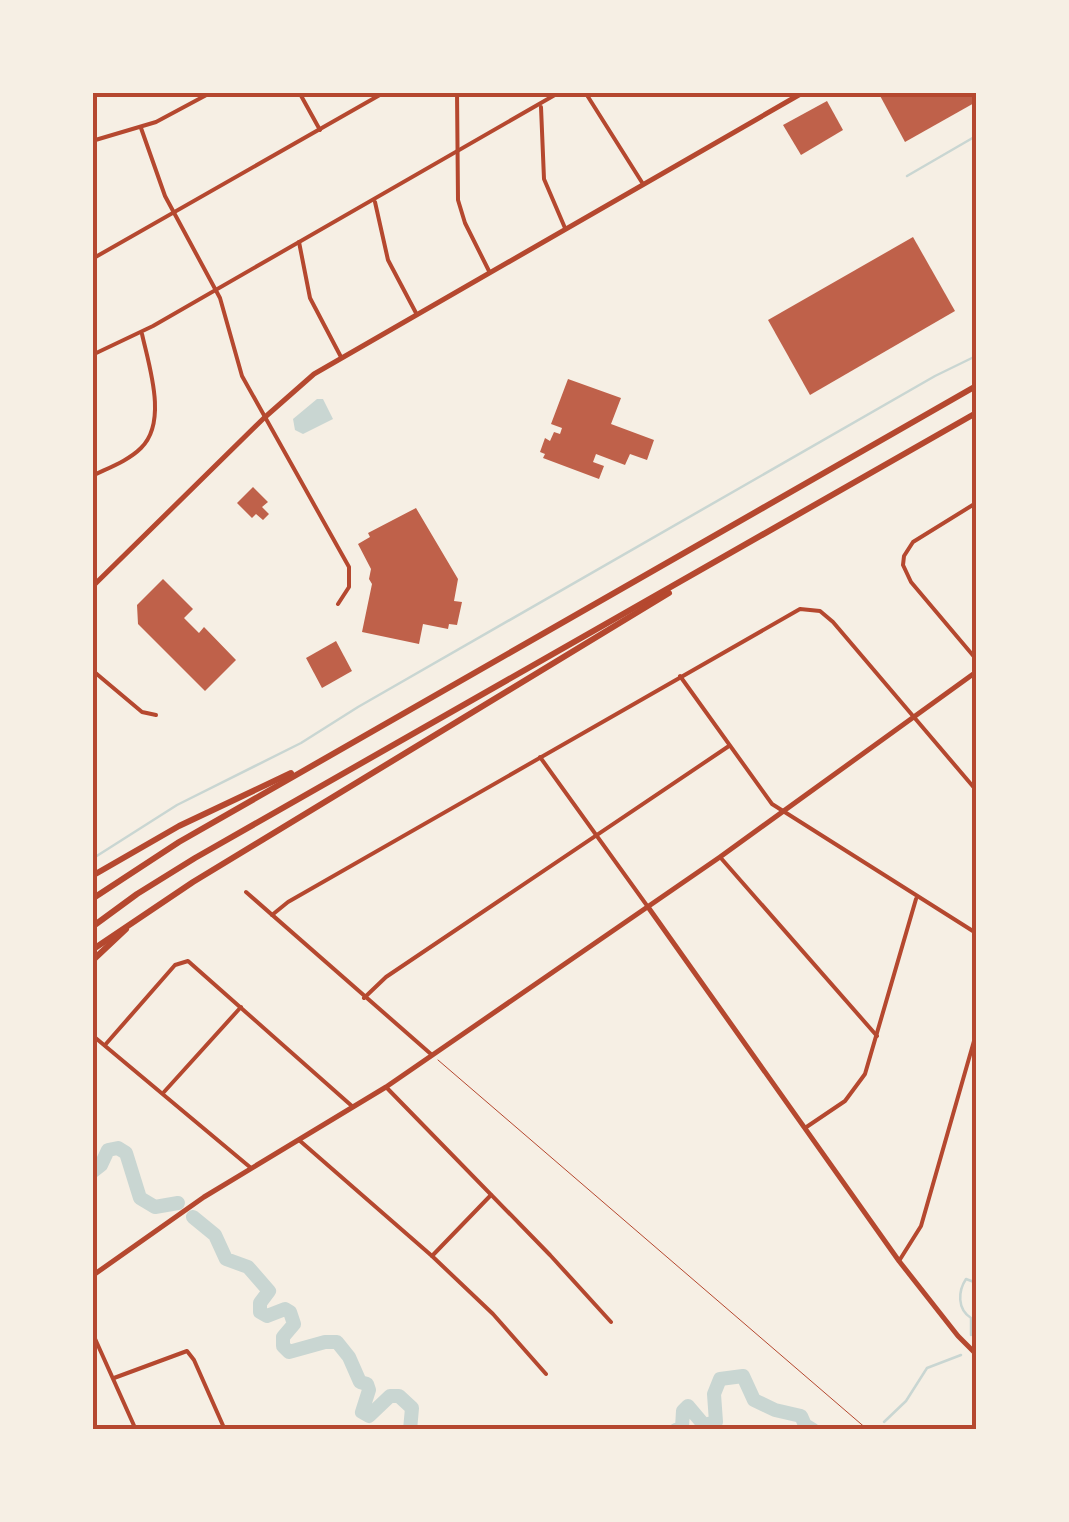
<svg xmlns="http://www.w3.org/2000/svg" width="1069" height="1522" font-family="'Titillium Web',sans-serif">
  <rect width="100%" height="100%" fill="#f6efe4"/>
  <path fill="#c9d6d2" d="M 317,399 L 323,399 L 333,419 L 303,434 L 295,430 L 293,419 Z"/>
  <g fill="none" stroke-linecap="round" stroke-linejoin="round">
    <g stroke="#c9d6d2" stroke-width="2.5">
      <path d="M 907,176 L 976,136"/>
      <path d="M 92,859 L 177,805 L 301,743 L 358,707 L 935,376 L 976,356"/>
      <path d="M 971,1335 L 971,1318 C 957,1309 958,1291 966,1279 L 974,1282 L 976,1276"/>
      <path d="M 884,1422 L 906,1401 L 927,1368 L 961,1355"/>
    </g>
    <g stroke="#c9d6d2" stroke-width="14">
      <path d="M 92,1172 L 101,1165 L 108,1150 L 118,1148 L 126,1153 L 140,1198 L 155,1207 L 178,1203"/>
      <path d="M 193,1217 L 215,1235 L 226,1259 L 248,1267 L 269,1291 L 260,1303 L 260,1312 L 267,1316 L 285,1309 L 290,1312 L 294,1324 L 283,1337 L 283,1346 L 289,1352 L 325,1342 L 337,1342 L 349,1357 L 360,1382 L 367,1384 L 369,1390 L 362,1412 L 369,1416 L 390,1396 L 399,1396 L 412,1408 L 410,1430"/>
      <path d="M 676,1430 L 682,1428 L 683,1411 L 688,1406 L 704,1425 L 716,1422 L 714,1394 L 720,1379 L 743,1376 L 754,1400 L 775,1410 L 801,1416 L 805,1425 L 813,1430"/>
    </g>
  </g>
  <g fill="#bf614a">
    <path d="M 878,92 L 976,92 L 976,102 L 905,142 Z"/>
    <path d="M 827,101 L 843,130 L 801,155 L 783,125 Z"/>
    <path d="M 913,237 L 955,311 L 810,395 L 768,320 Z"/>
    <path d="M 568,379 L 621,398 L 611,424 L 654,440 L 647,460 L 630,454 L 625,465 L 596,454 L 593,462 L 604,466 L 599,479 L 543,458 L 545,454 L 540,452 L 545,438 L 550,441 L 554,432 L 560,434 L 562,428 L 551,424 Z"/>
    <path d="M 253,487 L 268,502 L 262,507 L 269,514 L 263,520 L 256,514 L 252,518 L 237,503 Z"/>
    <path d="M 416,508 L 458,579 L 454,601 L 462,602 L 457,625 L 449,624 L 448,629 L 423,624 L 419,644 L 362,632 L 372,584 L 369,579 L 371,569 L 358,544 L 370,537 L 368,533 Z"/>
    <path d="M 163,579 L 193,609 L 184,618 L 199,633 L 204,627 L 236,660 L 205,691 L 138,624 L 137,605 Z"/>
    <path d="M 336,641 L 352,671 L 322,688 L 306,658 Z"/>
  </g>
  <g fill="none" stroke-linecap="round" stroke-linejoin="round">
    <path stroke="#b5482f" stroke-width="1" d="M 438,1060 L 868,1430"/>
    <g stroke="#b5482f" stroke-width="4">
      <path d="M 299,92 L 320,130"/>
      <path d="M 457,92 L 458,200 L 465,223 L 489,271"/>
      <path d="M 585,92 L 643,184"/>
      <path d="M 541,107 L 544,179 L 565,228"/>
      <path d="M 141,128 L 165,196 L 220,298 L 242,376 L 349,567 L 349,587 L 338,604"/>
      <path d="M 92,141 L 156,122 L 212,92"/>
      <path d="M 375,202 L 388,260 L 416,313"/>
      <path d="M 299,242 L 310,298 L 341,357"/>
      <path d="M 92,259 L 385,92"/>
      <path d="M 92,355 L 153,326 L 560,92"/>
      <path d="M 92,476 C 108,468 128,461 141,448 C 168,422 149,366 142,334"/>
      <path d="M 976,503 L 913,542 L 904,556 L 903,565 L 911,582 L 976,659"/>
      <path d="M 92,670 L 142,712 L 156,715"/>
      <path d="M 680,676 L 772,804 L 976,933"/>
      <path d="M 540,757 L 648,907"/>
      <path d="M 720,857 L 877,1036"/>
      <path d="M 246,892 L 432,1055"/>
      <path d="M 272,915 L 288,902 L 800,609 L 820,611 L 833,622 L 976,790"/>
      <path d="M 364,998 L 386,977 L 729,746"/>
      <path d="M 92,1035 L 251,1168"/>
      <path d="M 105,1045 L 175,965 L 188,961 L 353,1107"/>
      <path d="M 386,1087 L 550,1255 L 611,1322"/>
      <path d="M 164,1092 L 241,1007"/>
      <path d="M 805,1128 L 845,1101 L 865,1074 L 916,899"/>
      <path d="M 299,1140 L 432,1256 L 493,1314 L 546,1374"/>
      <path d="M 432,1256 L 491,1195"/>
      <path d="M 899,1261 L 921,1226 L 976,1034"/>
      <path d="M 92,1332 L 136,1430"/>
      <path d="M 114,1378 L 187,1351 L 194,1360 L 225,1430"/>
    </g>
    <g stroke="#b5482f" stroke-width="5">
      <path d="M 92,587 L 264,418 L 314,374 L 804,92"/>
      <path d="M 648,907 L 899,1261 L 958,1336 L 976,1354"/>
      <path d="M 92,1276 L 204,1197 L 386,1087 L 720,857 L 976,672"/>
    </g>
    <g stroke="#b5482f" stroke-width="6">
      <path d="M 92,876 L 179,826 L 291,773"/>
      <path d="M 92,899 L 179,842 L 976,386"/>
      <path d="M 92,927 L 137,894 L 195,858 L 976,413"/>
      <path d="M 92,950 L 193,882 L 669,593"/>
      <path d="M 92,961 L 126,929"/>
    </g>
  </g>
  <rect width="1069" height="1522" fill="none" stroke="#f6efe4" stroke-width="190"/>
  <rect x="95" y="95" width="879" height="1332" fill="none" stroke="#b5482f" stroke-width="4"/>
</svg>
